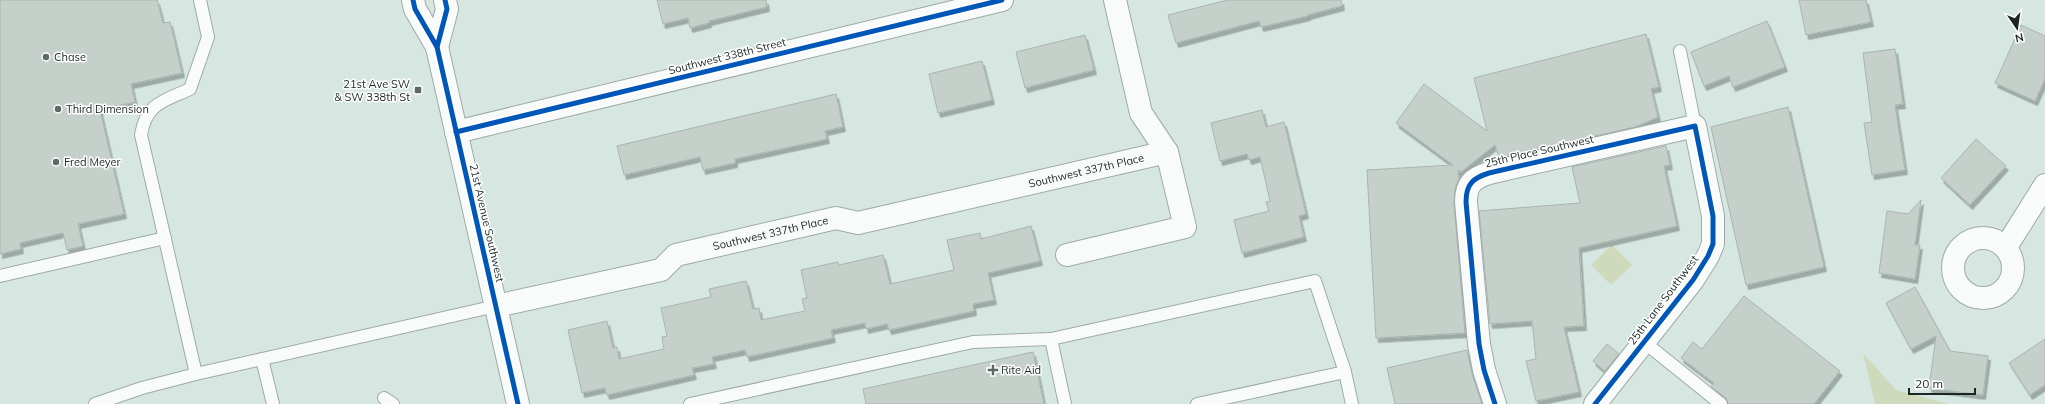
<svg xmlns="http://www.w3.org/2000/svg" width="2045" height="404" font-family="Mulish,sans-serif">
  <defs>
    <filter id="shadow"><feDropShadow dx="2.5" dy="4.5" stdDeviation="0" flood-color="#0004"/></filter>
  </defs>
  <rect width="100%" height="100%" fill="#d6e7e1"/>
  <g fill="#cfdabc">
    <path d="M 1612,245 L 1632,265 L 1611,285 L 1591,265 Z"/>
    <path d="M 1863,353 L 1896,390 L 1949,404 L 1875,404 Z"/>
  </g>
  <g fill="#c5d0ca" stroke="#a9b4ae" filter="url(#shadow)">
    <path d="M 0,0 L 157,0 L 163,23 L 170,22 L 182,73 L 131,84 L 135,102 L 100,110 L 124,214 L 78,224 L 83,246 L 67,250 L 63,233 L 20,243 L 21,249 L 0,254 Z"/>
    <path d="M 657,0 L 766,0 L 767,7 L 709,21 L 709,23 L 690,28 L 688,18 L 663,24 Z"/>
    <path d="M 1228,0 L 1341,0 L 1342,6 L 1308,15 L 1308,16 L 1261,27 L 1259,21 L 1176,43 L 1168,15 Z"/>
    <path d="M 1799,0 L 1866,0 L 1871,22 L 1806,35 Z"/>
    <path d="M 1767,21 L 1785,67 L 1733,87 L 1729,76 L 1704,86 L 1691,52 Z"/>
    <path d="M 2021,25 L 2045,36 L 2045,79 L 2035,101 L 1995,83 Z"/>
    <path d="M 1646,34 L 1659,87 L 1651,89 L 1658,117 L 1635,127 L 1499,158 L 1495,145 L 1461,172 L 1458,170 L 1459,179 L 1455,188 L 1454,203 L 1465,333 L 1376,338 L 1367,170 L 1453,165 L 1396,123 L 1424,84 L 1487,131 L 1474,78 Z"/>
    <path d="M 1085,35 L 1094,70 L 1025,88 L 1016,52 Z"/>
    <path d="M 1895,49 L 1903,104 L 1895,105 L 1905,170 L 1872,175 L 1864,123 L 1872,122 L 1863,53 Z"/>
    <path d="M 982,61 L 992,100 L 938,113 L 929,74 Z"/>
    <path d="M 836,94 L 843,127 L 825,131 L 827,139 L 735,159 L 735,163 L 703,170 L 700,157 L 624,175 L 617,146 Z"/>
    <path d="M 1788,107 L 1824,267 L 1746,285 L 1711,127 Z"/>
    <path d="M 1262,110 L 1266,127 L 1284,122 L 1306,214 L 1299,216 L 1304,237 L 1242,253 L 1234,220 L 1269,211 L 1266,202 L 1270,201 L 1260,157 L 1249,160 L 1247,154 L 1220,161 L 1211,123 Z"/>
    <path d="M 1976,139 L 2006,166 L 1970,205 L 1941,178 Z"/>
    <path d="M 1666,146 L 1670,165 L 1664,166 L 1677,226 L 1579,248 L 1584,326 L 1564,327 L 1579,392 L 1536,401 L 1526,361 L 1536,359 L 1532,321 L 1490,324 L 1479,211 L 1580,203 L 1572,167 Z"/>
    <path d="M 1921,200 L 1915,245 L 1920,245 L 1915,279 L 1879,273 L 1887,211 L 1908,214 Z"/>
    <path d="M 1031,226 L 1040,261 L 988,273 L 994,300 L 973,304 L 974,311 L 889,330 L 887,324 L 866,329 L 865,323 L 831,330 L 833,338 L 747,357 L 745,350 L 712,357 L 714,364 L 692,368 L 694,375 L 607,395 L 605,388 L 582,393 L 568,330 L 607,321 L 613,348 L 617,347 L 619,359 L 664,349 L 662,337 L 667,336 L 661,308 L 711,297 L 709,289 L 746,281 L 753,309 L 759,308 L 761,320 L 805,311 L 802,299 L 807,298 L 801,270 L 838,262 L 839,265 L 883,255 L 890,284 L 954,270 L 947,240 L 980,233 L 981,239 Z"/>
    <path d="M 1915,287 L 1950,351 L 1988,356 L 1983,395 L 1929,388 L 1936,336 L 1911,349 L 1886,303 Z"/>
    <path d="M 1744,296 L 1840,371 L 1814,404 L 1728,404 L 1726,398 L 1711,387 L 1714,383 L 1681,358 L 1693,342 L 1702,349 Z"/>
    <path d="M 2045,339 L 2045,385 L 2030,395 L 2009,363 Z"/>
    <path d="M 1607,344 L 1619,354 L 1605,371 L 1593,361 Z"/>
    <path d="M 1467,350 L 1472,374 L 1482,404 L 1395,404 L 1387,368 Z"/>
    <path d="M 1033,352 L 1044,404 L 866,404 L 863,389 Z"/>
  </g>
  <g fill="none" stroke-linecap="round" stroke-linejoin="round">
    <g stroke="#9eaaa6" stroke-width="14">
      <g id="service">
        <path d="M 1680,51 L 1695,126"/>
        <path d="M 0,276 L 165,238"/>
        <path d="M 1051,339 L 1065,404"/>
        <path d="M 1644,342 L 1721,404"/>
        <path d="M 262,359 L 273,404"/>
        <path d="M 196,374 L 141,135 C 146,103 164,101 190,89 L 208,37 L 200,0"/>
        <path d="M 384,398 L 393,404"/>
        <path d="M 95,404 L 142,388 L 196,374 L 496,306"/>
        <path d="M 690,404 L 973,342 L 1051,339 L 1315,281 L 1345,372 L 1352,404"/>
        <path d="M 1197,404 L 1345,372"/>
      </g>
    </g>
    <g stroke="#9eaaa6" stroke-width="24">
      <g id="minor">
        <path d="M 456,132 L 1002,0"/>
        <circle cx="1983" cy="268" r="30"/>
        <path d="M 2006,247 L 2045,185"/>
        <path d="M 1067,255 L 1185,227 L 1167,152 L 1141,113 L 1115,0"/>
        <path id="s1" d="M 496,306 L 661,270 L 676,255 L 836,218 L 858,223 L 1167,152"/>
        <path d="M 1495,404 L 1484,370 L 1479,344 L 1466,202 C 1466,184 1473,178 1489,173 L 1695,126 L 1713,216 L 1713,244 L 1708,256 L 1693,280 L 1595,404"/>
      </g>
    </g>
    <g stroke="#9eaaa6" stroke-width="24">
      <g id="primary">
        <path d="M 413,0 L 415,9 L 437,47 L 447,9 L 445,0"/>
        <path d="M 437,47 L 518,404"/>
      </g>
    </g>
    <use href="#service" stroke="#f9fbfa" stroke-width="12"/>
    <use href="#minor" stroke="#f9fbfa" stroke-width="22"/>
    <use href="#primary" stroke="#f9fbfa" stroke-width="22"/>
    <g stroke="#fff" stroke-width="8">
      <g id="cycleway">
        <path d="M 413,0 L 415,9 L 437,47 L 447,9 L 445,0"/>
        <path d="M 437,47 L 518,404"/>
        <path d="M 456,132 L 1002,0"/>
        <path d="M 1495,404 L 1484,370 L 1479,344 L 1466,202 C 1466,184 1473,178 1489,173 L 1695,126 L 1713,216 L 1713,244 L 1708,256 L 1693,280 L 1595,404"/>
      </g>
    </g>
    <use href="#cycleway" stroke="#0057b8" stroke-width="5"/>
  </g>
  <g fill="#5c6a66" stroke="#fff" stroke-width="1.5">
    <circle cx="46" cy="57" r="4"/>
    <rect x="414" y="86" width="8" height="8" rx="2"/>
    <circle cx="58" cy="109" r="4"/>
    <circle cx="56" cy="162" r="4"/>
    <path d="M991 364h4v4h4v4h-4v4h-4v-4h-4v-4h4z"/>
  </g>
  <g text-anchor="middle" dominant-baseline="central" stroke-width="3" stroke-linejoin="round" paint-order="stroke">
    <g font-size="11" fill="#1b2623" stroke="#fff">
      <text transform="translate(727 56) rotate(-14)">Southwest 338th Street</text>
      <text transform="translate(1539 151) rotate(-13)">25th Place Southwest</text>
      <text stroke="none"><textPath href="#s1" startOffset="611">Southwest 337th Place</textPath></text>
      <text transform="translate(487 223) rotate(77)">21st Avenue Southwest</text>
      <text stroke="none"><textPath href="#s1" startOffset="287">Southwest 337th Place</textPath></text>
      <text transform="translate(1663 300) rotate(-53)">25th Lane Southwest</text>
    </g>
    <g font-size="11" fill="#1b2623" stroke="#fff" text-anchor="start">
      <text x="54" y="57">Chase</text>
      <text x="410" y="84" text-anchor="end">21st Ave SW<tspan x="410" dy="13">&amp; SW 338th St</tspan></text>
      <text x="66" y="109">Third Dimension</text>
      <text x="64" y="162">Fred Meyer</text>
      <text x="1001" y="370">Rite Aid</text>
    </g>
  </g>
  <g transform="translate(2017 28) rotate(167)" stroke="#ffffff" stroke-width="3" paint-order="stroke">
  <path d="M0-3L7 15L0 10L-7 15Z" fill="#1b2623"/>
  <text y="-6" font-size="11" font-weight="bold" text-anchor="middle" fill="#1b2623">N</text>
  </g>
  <path d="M1909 388v6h66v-6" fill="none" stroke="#1b2623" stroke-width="2"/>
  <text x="1915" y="388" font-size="12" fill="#1b2623" stroke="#ffffff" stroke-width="3" paint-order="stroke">20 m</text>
</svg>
